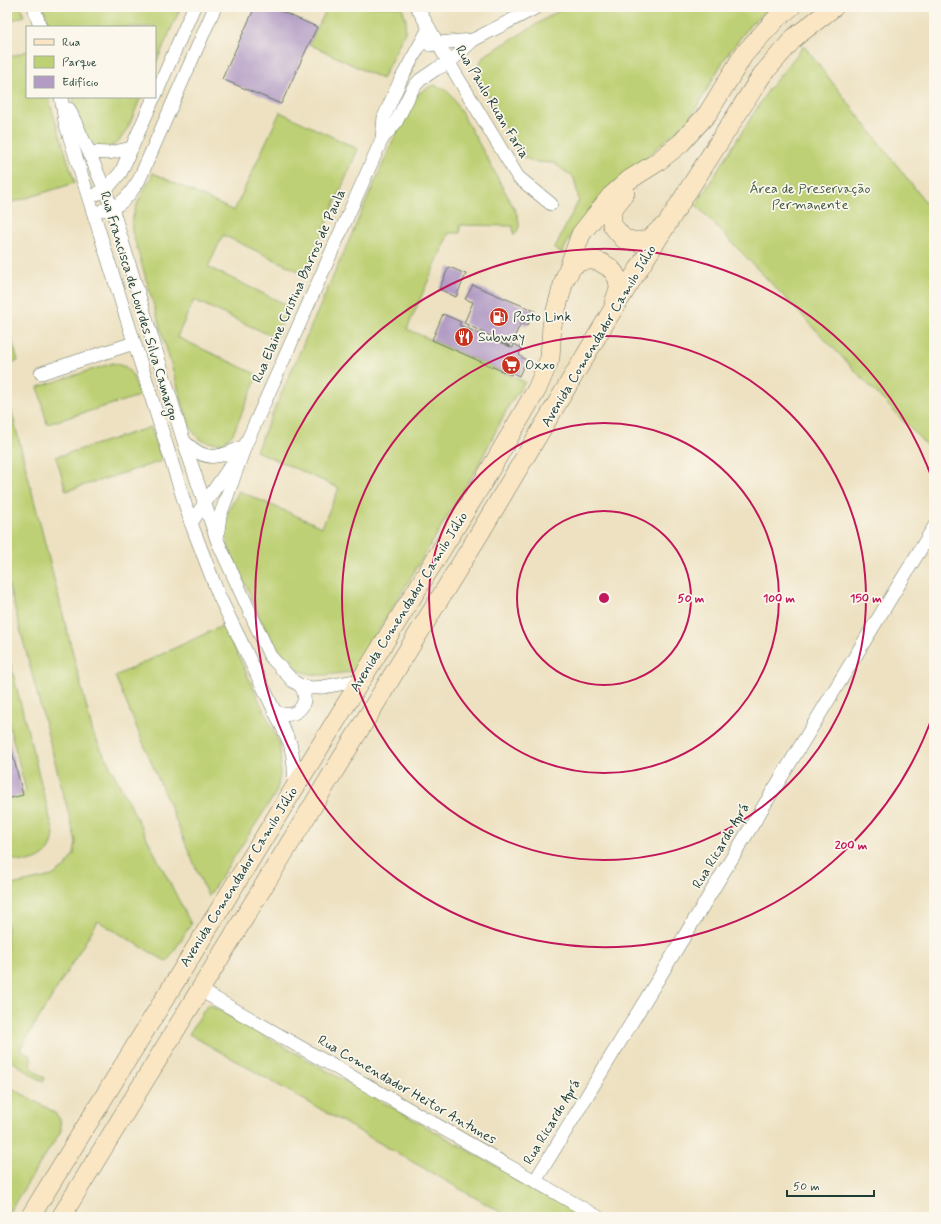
<svg xmlns="http://www.w3.org/2000/svg" width="941" height="1224" font-family="Mynerve,sans-serif">
  <rect width="100%" height="100%" fill="#fbf7ec"/>
  <filter id="ink" filterUnits="userSpaceOnUse"><feTurbulence type="fractalNoise" baseFrequency=".025" numOctaves="2"/><feDisplacementMap in="SourceGraphic" scale="8" xChannelSelector="R" yChannelSelector="G"/><feConvolveMatrix kernelMatrix="1 2 1 2 8 2 1 2 1" color-interpolation-filters="sRGB"/></filter>
  <filter id="wash" filterUnits="userSpaceOnUse"><feTurbulence type="fractalNoise" baseFrequency=".012" numOctaves="4" result="noise"/><feDisplacementMap in="SourceGraphic" scale="16" xChannelSelector="R" yChannelSelector="G"/><feGaussianBlur stdDeviation="0.9" result="paint"/><feColorMatrix in="noise" values="0 0 0 0 0 0 0 0 0 0 0 0 0 0 0 0 0 1.4 0 .05"/><feComposite in="paint" operator="in"/></filter>
  <g filter="url(#wash)">
    <rect width="100%" height="100%" fill="#ede1c1"/>
    <g fill="#bed074" stroke="#6e8654">
      <path d="M 7,7 L 21,7 L 24,16 L 7,22 Z"/>
      <path d="M 43,7 L 181,7 L 155,65 L 155,27 L 50,27 Z"/>
      <path d="M 328,7 L 402,7 L 406,21 L 405,32 L 382,79 L 309,44 Z"/>
      <path d="M 565,7 L 772,7 L 751,24 L 725,58 L 690,119 L 641,162 L 574,230 L 562,253 L 554,249 L 579,200 L 574,178 L 554,163 L 535,162 L 523,157 L 512,141 L 479,78 L 478,66 L 484,56 Z"/>
      <path d="M 804,46 L 934,213 L 934,453 L 696,205 L 769,89 Z"/>
      <path d="M 27,51 L 27,97 L 48,97 L 75,183 L 7,204 L 7,58 Z"/>
      <path d="M 434,85 L 446,90 L 452,96 L 486,156 L 516,212 C 519,221 522,227 514,235 L 513,226 L 460,225 L 460,233 L 449,233 L 407,329 L 525,382 L 509,405 L 478,466 L 354,671 C 336,674 317,678 300,671 C 291,667 283,657 278,650 C 265,632 257,610 248,590 C 240,571 226,551 225,530 C 223,516 233,503 239,491 L 322,527 L 339,488 L 256,451 L 404,116 C 413,100 415,92 434,85 Z"/>
      <path d="M 73,97 L 141,97 C 133,113 124,151 102,147 C 95,146 91,144 87,138 C 82,132 75,106 73,97 Z"/>
      <path d="M 280,112 L 358,149 L 305,274 L 223,235 L 208,267 L 289,306 L 276,338 L 194,300 L 177,337 L 258,375 L 233,434 L 223,443 C 201,443 198,441 188,422 L 132,231 C 130,211 145,190 153,173 L 234,211 Z"/>
      <path d="M 7,323 L 18,361 L 7,364 Z"/>
      <path d="M 113,363 L 126,367 L 133,376 L 139,396 L 47,424 L 38,387 Z"/>
      <path d="M 7,393 L 93,733 L 191,924 L 167,962 L 98,921 L 20,1049 L 31,1056 C 29,1070 35,1071 45,1078 L 43,1082 L 7,1058 L 7,886 L 52,876 L 65,867 L 74,854 L 76,842 L 7,579 Z"/>
      <path d="M 151,427 L 162,461 L 66,491 L 56,457 Z"/>
      <path d="M 224,625 L 279,743 C 282,762 281,775 276,793 L 208,897 L 115,676 Z"/>
      <path d="M 7,650 L 54,834 C 53,839 52,846 49,850 C 38,863 19,867 7,854 L 7,795 L 26,791 L 7,717 Z"/>
      <path d="M 208,1004 L 587,1217 L 509,1217 L 189,1034 Z"/>
      <path d="M 10,1087 L 54,1112 L 60,1119 L 61,1131 L 7,1215 L 7,1091 Z"/>
    </g>
    <g id="blocks">
      <g fill="#b29cc5">
        <path d="M 255,7 L 271,7 L 317,27 L 281,104 L 222,79 Z"/>
        <path d="M 449,267 L 466,274 L 456,297 L 439,289 Z"/>
        <path d="M 473,285 L 535,311 L 527,326 L 521,323 L 510,346 L 464,323 L 473,302 L 465,299 Z"/>
        <path d="M 443,314 L 461,322 L 459,325 L 513,348 L 514,344 L 522,348 L 519,355 L 526,360 L 519,376 L 511,372 L 511,375 L 432,340 Z"/>
        <path d="M 7,732 L 23,795 L 7,799 Z"/>
      </g>
    </g>
  </g>
  <g filter="url(#ink)">
    <use href="#blocks" fill-opacity="0" stroke="#677665" stroke-width="1"/>
    <g fill="none" stroke-linecap="round" stroke-linejoin="round">
      <g stroke="#677665" stroke-width="14">
        <g id="minor">
          <path d="M 34,7 L 40,27"/>
          <path d="M 417,7 L 449,63 L 518,177 L 551,204"/>
          <path d="M 430,45 L 437,43 L 473,40"/>
          <path d="M 155,96 L 194,7"/>
          <path d="M 61,97 L 65,122 L 89,199 L 191,523 L 219,596 L 290,743 C 294,758 295,772 294,788"/>
          <path d="M 69,109 L 89,152 L 112,208 L 184,442 L 217,540 L 270,656 L 293,681 L 301,686 L 312,688 L 323,687 L 361,680"/>
          <path d="M 382,139 L 384,117 L 400,81 L 429,28"/>
          <path d="M 89,152 L 109,153 L 132,148"/>
          <path d="M 97,194 L 110,185 L 121,172 L 154,97"/>
          <path d="M 103,210 C 120,209 131,193 139,180 L 215,7"/>
          <path d="M 41,373 L 134,343"/>
          <path d="M 185,442 C 207,464 220,457 245,446"/>
          <path d="M 191,523 L 234,461"/>
          <path d="M 217,538 L 220,516 L 245,446 L 382,139 L 396,122 L 413,88 L 420,80 L 436,69 L 449,63 L 473,40 L 537,7"/>
          <path d="M 274,711 C 293,722 312,706 301,686"/>
          <path d="M 200,990 L 598,1217"/>
          <path d="M 535,1181 L 934,527"/>
        </g>
      </g>
      <g stroke="#677665" stroke-width="20">
        <g id="secondary">
          <path d="M 625,193 L 612,210 L 612,225 L 624,239 L 638,242 L 650,239 L 661,228"/>
          <path d="M 567,276 C 569,272 571,268 574,265 C 590,252 618,266 619,286 C 619,291 615,298 614,304"/>
          <path d="M 30,1217 L 480,487 L 537,389 L 550,358 L 552,325 L 564,281 L 581,234 L 611,196 L 629,180 L 656,163 L 681,143 L 708,113 L 744,54 L 777,18 L 791,7"/>
          <path d="M 61,1217 L 481,531 L 609,316 L 689,189 L 762,75 L 795,37 L 834,7"/>
        </g>
      </g>
      <use href="#minor" stroke="#fff" stroke-width="13"/>
      <use href="#secondary" stroke="#fbe6c4" stroke-width="19"/>
    </g>
  </g>
  <g fill="none" stroke="#c2185b" stroke-width="2">
    <circle cx="604" cy="598" r="87"/>
    <circle cx="604" cy="598" r="175"/>
    <circle cx="604" cy="598" r="262"/>
    <path d="M934 712A349 349 0 1 1 934 484"/>
  </g>
  <defs>
    <g id="fuel-disc" transform="scale(1)"><circle r="9.5" fill="#c8321e" stroke="#fbf7ec"/><path d="M-5.5-6h7V0h2V4h1.3V-2.5L3-4.5l.8-.8L6-3V5H2.5V1h-1V6h-7ZM-4.2-4.7v3.2H.2V-4.7Z" fill="#fff"/></g>
    <g id="restaurant-disc" transform="scale(1)"><circle r="9.5" fill="#c8321e" stroke="#fbf7ec"/><path d="M-5-6h1v4h1v-4h1v4h1v-4h1v5L-1.5 .5V6h-2V.5L-5-1ZM5-6V6H3V1.5H1.5Q1.5-4 5-6Z" fill="#fff"/></g>
    <g id="supermarket-disc" transform="scale(1)"><circle r="9.5" fill="#c8321e" stroke="#fbf7ec"/><path d="M-6-5.5h2.5l.6 2H6L4.5 2H-2.5L-4.4-4H-6ZM-1.5 3.2a1.3 1.3 0 1 0 .1 0ZM3 3.2a1.3 1.3 0 1 0 .1 0Z" fill="#fff"/></g>
  </defs>
  <g fill-rule="evenodd">
    <use href="#fuel-disc" x="499" y="317"/>
    <use href="#restaurant-disc" x="464" y="337"/>
    <use href="#supermarket-disc" x="511" y="365"/>
  </g>
  <g text-anchor="middle" dominant-baseline="central" stroke-width="3.5" stroke-linejoin="round" paint-order="stroke">
    <g font-size="14" fill="#1f3d34" stroke="#fbf7ec">
      <text transform="translate(492 102) rotate(59)">Rua Paulo Ruan Faria</text>
      <text transform="translate(299 286) rotate(-66)">Rua Elaine Cristina Barros de Paula</text>
      <text transform="translate(139 306) rotate(73)">Rua Francisca de Lourdes Silva Camargo</text>
      <text transform="translate(599 336) rotate(-59)">Avenida Comendador Camilo Júlio</text>
      <text transform="translate(409 602) rotate(-58)">Avenida Comendador Camilo Júlio</text>
      <text transform="translate(721 846) rotate(-59)">Rua Ricardo Aprá</text>
      <text transform="translate(239 877) rotate(-58)">Avenida Comendador Camilo Júlio</text>
      <text transform="translate(407 1090) rotate(30)">Rua Comendador Heitor Antunes</text>
      <text transform="translate(552 1122) rotate(-59)">Rua Ricardo Aprá</text>
    </g>
    <g font-size="14" fill="#3f5a41" stroke="#fbf7ec">
      <text x="810" y="189">Área de Preservação<tspan x="810" dy="16">Permanente</tspan></text>
    </g>
    <g font-size="14" fill="#1f3d34" stroke="#fbf7ec" text-anchor="start">
      <text x="513" y="317">Posto Link</text>
      <text x="478" y="337">Subway</text>
      <text x="525" y="365">Oxxo</text>
    </g>
  </g>
  <circle cx="604" cy="598" r="6" fill="#c2185b" stroke="#fbf7ec" stroke-width="2"/>
  <g font-size="12" text-anchor="middle" font-weight="bold" fill="#c2185b" stroke="#fbf7ec" stroke-width="3.5" stroke-linejoin="round" paint-order="stroke">
    <text x="691" y="602">50 m</text>
    <text x="779" y="602">100 m</text>
    <text x="866" y="602">150 m</text>
    <text x="851" y="849">200 m</text>
  </g>
  <rect width="941" height="1224" fill="none" stroke="#fbf7ec" stroke-width="24"/>
  <rect x="26" y="26" width="130" height="72" fill="#fbf7ec" stroke="#a3ada2"/>
  <rect x="34" y="39" width="20" height="6" fill="#fbe6c4" stroke="#a3ada2"/>
  <text x="62" y="46" font-size="12" fill="#1f3d34">Rua</text>
  <rect x="34" y="56" width="20" height="12" fill="#bed074" stroke="#a3ada2"/>
  <text x="62" y="66" font-size="12" fill="#1f3d34">Parque</text>
  <rect x="34" y="76" width="20" height="12" fill="#b29cc5" stroke="#a3ada2"/>
  <text x="62" y="86" font-size="12" fill="#1f3d34">Edifício</text>
  <path d="M787 1190v6h87v-6" fill="none" stroke="#1f3d34" stroke-width="2"/>
  <text x="793" y="1190" font-size="12" fill="#1f3d34" stroke="#fbf7ec" stroke-width="3" paint-order="stroke">50 m</text>
</svg>
